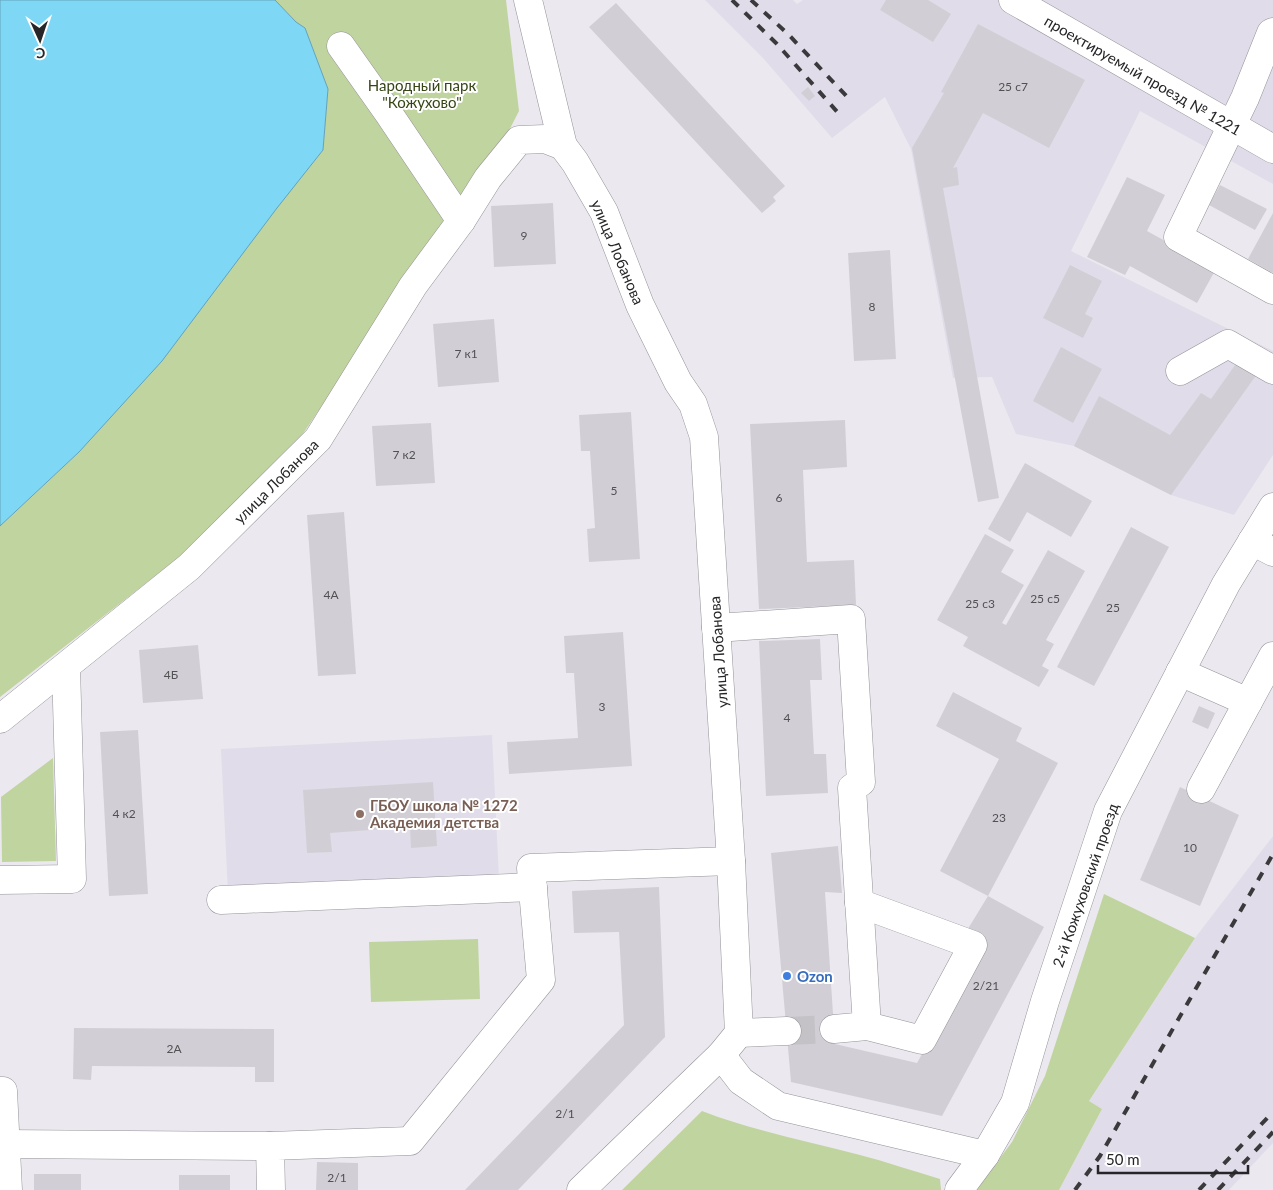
<svg xmlns="http://www.w3.org/2000/svg" width="1273" height="1190" font-family="Lato,sans-serif">
  <rect width="100%" height="100%" fill="#ebe9ef"/>
  <g fill="#e0dce9">
    <path d="M 705,0 L 793,0 L 797,4 L 803,0 L 1273,0 L 1273,184 L 1140,111 L 1071,251 L 1273,351 L 1273,455 L 1234,515 L 1171,495 L 1074,446 L 1016,434 L 992,377 L 953,378 L 911,149 L 885,97 L 832,138 L 763,58 Z"/>
    <path d="M 492,735 L 499,879 L 228,893 L 221,749 Z"/>
    <path d="M 1273,836 L 1273,1143 L 1229,1190 L 1059,1190 L 1102,1109 L 1089,1101 L 1195,938 Z"/>
  </g>
  <g fill="#c0d4a0">
    <path d="M 275,0 L 506,0 L 519,111 L 495,158 L 394,300 L 302,435 L 182,555 L 0,697 L 0,526 L 79,452 L 323,150 L 328,89 L 305,28 L 296,22 Z"/>
    <path d="M 53,758 L 56,861 L 2,862 L 1,797 Z"/>
    <path d="M 1104,894 L 1195,938 L 1089,1101 L 1102,1109 L 1059,1190 L 976,1190 L 1012,1142 L 1045,1076 Z"/>
    <path d="M 478,939 L 480,999 L 371,1002 L 369,942 Z"/>
    <path d="M 702,1111 C 754,1131 807,1141 860,1155 C 887,1162 913,1171 940,1179 L 941,1190 L 622,1190 Z"/>
  </g>
  <path fill="#7ed7f5" stroke="#64a2b8" d="M 0,0 L 275,0 L 296,22 L 305,28 L 328,89 L 323,150 L 277,208 L 162,361 L 79,452 L 0,526 Z"/>
  <g fill="#d1cfd5">
    <path d="M 886,0 L 928,0 L 951,14 L 933,42 L 880,10 Z"/>
    <path d="M 616,3 L 785,186 L 773,197 L 776,201 L 762,213 L 589,27 Z"/>
    <path d="M 978,24 L 1085,80 L 1049,148 L 983,113 L 953,168 L 957,167 L 959,185 L 943,188 L 999,498 L 978,502 L 912,148 L 944,93 L 941,92 Z"/>
    <path d="M 808,87 L 815,96 L 809,101 L 801,93 Z"/>
    <path d="M 1127,177 L 1165,195 L 1147,231 L 1216,269 L 1197,303 L 1130,266 L 1125,275 L 1087,257 Z"/>
    <path d="M 1220,185 L 1267,209 L 1255,230 L 1209,205 Z"/>
    <path d="M 553,203 L 556,264 L 494,267 L 491,206 Z"/>
    <path d="M 1273,213 L 1273,273 L 1248,259 Z"/>
    <path d="M 890,250 L 896,359 L 854,361 L 848,253 Z"/>
    <path d="M 1070,265 L 1102,281 L 1085,314 L 1093,318 L 1083,338 L 1043,318 Z"/>
    <path d="M 494,319 L 499,382 L 438,387 L 433,324 Z"/>
    <path d="M 1061,347 L 1102,369 L 1073,423 L 1033,401 Z"/>
    <path d="M 1238,361 L 1257,374 L 1171,495 L 1074,446 L 1099,396 L 1170,435 L 1201,393 L 1211,399 Z"/>
    <path d="M 631,412 L 640,559 L 589,562 L 587,529 L 595,528 L 590,451 L 581,451 L 579,415 Z"/>
    <path d="M 845,420 L 847,467 L 803,470 L 807,562 L 854,560 L 856,605 L 759,609 L 750,424 Z"/>
    <path d="M 431,423 L 435,483 L 376,486 L 372,426 Z"/>
    <path d="M 1025,463 L 1092,501 L 1071,537 L 1027,512 L 1010,542 L 988,529 Z"/>
    <path d="M 344,512 L 356,674 L 318,676 L 307,515 Z"/>
    <path d="M 1131,527 L 1169,547 L 1094,686 L 1057,667 Z"/>
    <path d="M 985,534 L 1014,550 L 1001,572 L 1024,585 L 1002,623 L 1006,625 L 1048,550 L 1085,571 L 1046,640 L 1054,644 L 1042,666 L 1049,670 L 1039,687 L 963,646 L 968,637 L 937,620 Z"/>
    <path d="M 623,632 L 632,766 L 509,774 L 507,742 L 578,738 L 574,673 L 566,673 L 564,636 Z"/>
    <path d="M 820,639 L 822,680 L 810,680 L 814,754 L 826,754 L 828,793 L 766,796 L 759,641 Z"/>
    <path d="M 198,645 L 203,699 L 143,703 L 139,650 Z"/>
    <path d="M 953,692 L 1022,728 L 1016,741 L 1058,763 L 988,896 L 940,871 L 999,759 L 936,726 Z"/>
    <path d="M 1199,706 L 1215,713 L 1208,729 L 1192,722 Z"/>
    <path d="M 138,730 L 148,894 L 109,896 L 100,732 Z"/>
    <path d="M 433,782 L 437,846 L 411,848 L 410,827 L 330,833 L 332,852 L 307,853 L 303,790 Z"/>
    <path d="M 1180,787 L 1239,815 L 1200,906 L 1140,880 Z"/>
    <path d="M 838,846 L 842,893 L 825,892 L 835,1044 L 917,1063 L 984,942 L 966,932 L 988,896 L 1044,927 L 942,1116 L 791,1082 L 771,853 Z"/>
    <path d="M 659,887 L 665,1037 L 518,1190 L 465,1190 L 624,1025 L 619,932 L 574,933 L 572,891 Z"/>
    <path d="M 74,1028 L 274,1029 L 274,1082 L 255,1082 L 255,1067 L 92,1066 L 91,1080 L 73,1079 Z"/>
    <path d="M 317,1162 L 358,1163 L 358,1190 L 316,1190 Z"/>
    <rect x="34" y="1174" width="47" height="16"/>
    <rect x="179" y="1175" width="51" height="15"/>
  </g>
  <g fill="none" stroke-linecap="round" stroke-linejoin="round">
    <path stroke="#c4c2c7" stroke-width="28" stroke-dasharray="28 14" stroke-linecap="butt" d="M 787,1031 L 834,1029"/>
    <g stroke="#949297" stroke-width="29">
      <g id="minor">
        <path d="M 528,0 L 563,146"/>
        <path d="M 1013,0 L 1273,149"/>
        <path d="M 1273,32 L 1271,33 L 1245,98 L 1178,237 L 1273,290"/>
        <path d="M 341,46 L 389,114 L 461,221"/>
        <path d="M 1180,371 L 1228,344 L 1273,370"/>
        <path d="M 1252,541 L 1273,552"/>
        <path d="M 716,628 L 851,619 L 861,782 L 852,788 L 867,1026 L 834,1029"/>
        <path d="M 1180,672 L 1248,702"/>
        <path d="M 0,719 L 189,567 L 318,439 L 413,286 L 461,221 L 488,178 L 519,140 L 545,139 L 563,146 L 575,162 L 604,212 L 640,305 L 678,382 L 693,404 L 704,437 L 731,861 L 739,1033 L 721,1055 L 581,1190"/>
        <path d="M 1201,789 L 1273,656"/>
        <path d="M 0,880 L 72,879 L 66,667"/>
        <path d="M 221,900 L 533,887"/>
        <path d="M 859,903 L 973,945 L 922,1040 L 867,1026"/>
        <path d="M 739,1033 L 787,1031"/>
        <path d="M 721,1055 L 741,1081 L 778,1106 L 985,1155"/>
        <path d="M 0,1091 L 3,1091 L 8,1190"/>
        <path d="M 5,1144 L 270,1146"/>
        <path d="M 271,1190 L 270,1146 L 410,1141 L 541,980 L 531,868 L 731,861"/>
        <path d="M 959,1190 L 985,1155 L 1015,1103 L 1045,1001 L 1108,811 L 1226,584 L 1273,507"/>
      </g>
    </g>
    <use href="#minor" stroke="#fff" stroke-width="28"/>
    <g stroke="#3a3a3c" stroke-width="4" stroke-dasharray="9 9" stroke-linecap="butt">
      <path d="M 732,0 L 777,44 L 840,115"/>
      <path d="M 751,0 L 788,34 L 852,102"/>
      <path d="M 1075,1190 L 1100,1156 L 1273,854"/>
      <path d="M 1199,1190 L 1273,1112"/>
      <path d="M 1218,1190 L 1273,1132"/>
    </g>
  </g>
  <circle fill="#8d6e63" stroke="#fff" stroke-width="2" cx="360" cy="814" r="5"/>
  <circle fill="#3f7fe0" stroke="#fff" stroke-width="2" cx="787" cy="976" r="5"/>
  <g text-anchor="middle" dominant-baseline="central" stroke-width="4" stroke-linejoin="round" paint-order="stroke">
    <g font-size="12" fill="#515053">
      <text x="1013" y="86">25 с7</text>
      <text x="524" y="235">9</text>
      <text x="872" y="306">8</text>
      <text x="466" y="353">7 к1</text>
      <text x="404" y="454">7 к2</text>
      <text x="614" y="490">5</text>
      <text x="779" y="497">6</text>
      <text x="331" y="594">4А</text>
      <text x="1045" y="598">25 с5</text>
      <text x="980" y="603">25 с3</text>
      <text x="1113" y="607">25</text>
      <text x="171" y="674">4Б</text>
      <text x="602" y="706">3</text>
      <text x="787" y="717">4</text>
      <text x="124" y="813">4 к2</text>
      <text x="999" y="817">23</text>
      <text x="1190" y="847">10</text>
      <text x="986" y="985">2/21</text>
      <text x="174" y="1048">2А</text>
      <text x="565" y="1113">2/1</text>
      <text x="337" y="1177">2/1</text>
    </g>
    <g font-size="15" fill="#262628" stroke="#fff">
      <text transform="translate(1143 75) rotate(30)">проектируемый проезд № 1221</text>
      <text transform="translate(618 252) rotate(67)">улица Лобанова</text>
      <text transform="translate(276 481) rotate(-45)">улица Лобанова</text>
      <text transform="translate(718 652) rotate(-94)">улица Лобанова</text>
      <text transform="translate(1085 885) rotate(-71)">2-й Кожуховский проезд</text>
    </g>
    <g font-size="15" fill="#354514" stroke="#fff">
      <text x="422" y="85">Народный парк<tspan x="422" dy="17">"Кожухово"</tspan></text>
    </g>
    <g font-size="15" font-weight="bold" fill="#785e54" stroke="#fff" text-anchor="start">
      <text x="370" y="805">ГБОУ школа № 1272<tspan x="370" dy="17">Академия детства</tspan></text>
    </g>
    <g font-size="15" font-weight="bold" fill="#366cbe" stroke="#fff" text-anchor="start">
      <text x="797" y="976">Ozon</text>
    </g>
  </g>
  <g transform="translate(40 40) rotate(177)" stroke="#ffffff" stroke-width="4" paint-order="stroke">
  <path d="M0-4L9 19L0 12L-9 19Z" fill="#262628"/>
  <text y="-8" font-size="14" font-weight="bold" text-anchor="middle" fill="#262628">С</text>
  </g>
  <path d="M1098 1165v8h150v-8" fill="none" stroke="#262628" stroke-width="2.5"/>
  <text x="1106" y="1165" font-size="15" fill="#262628" stroke="#ffffff" stroke-width="4" paint-order="stroke">50 m</text>
</svg>
